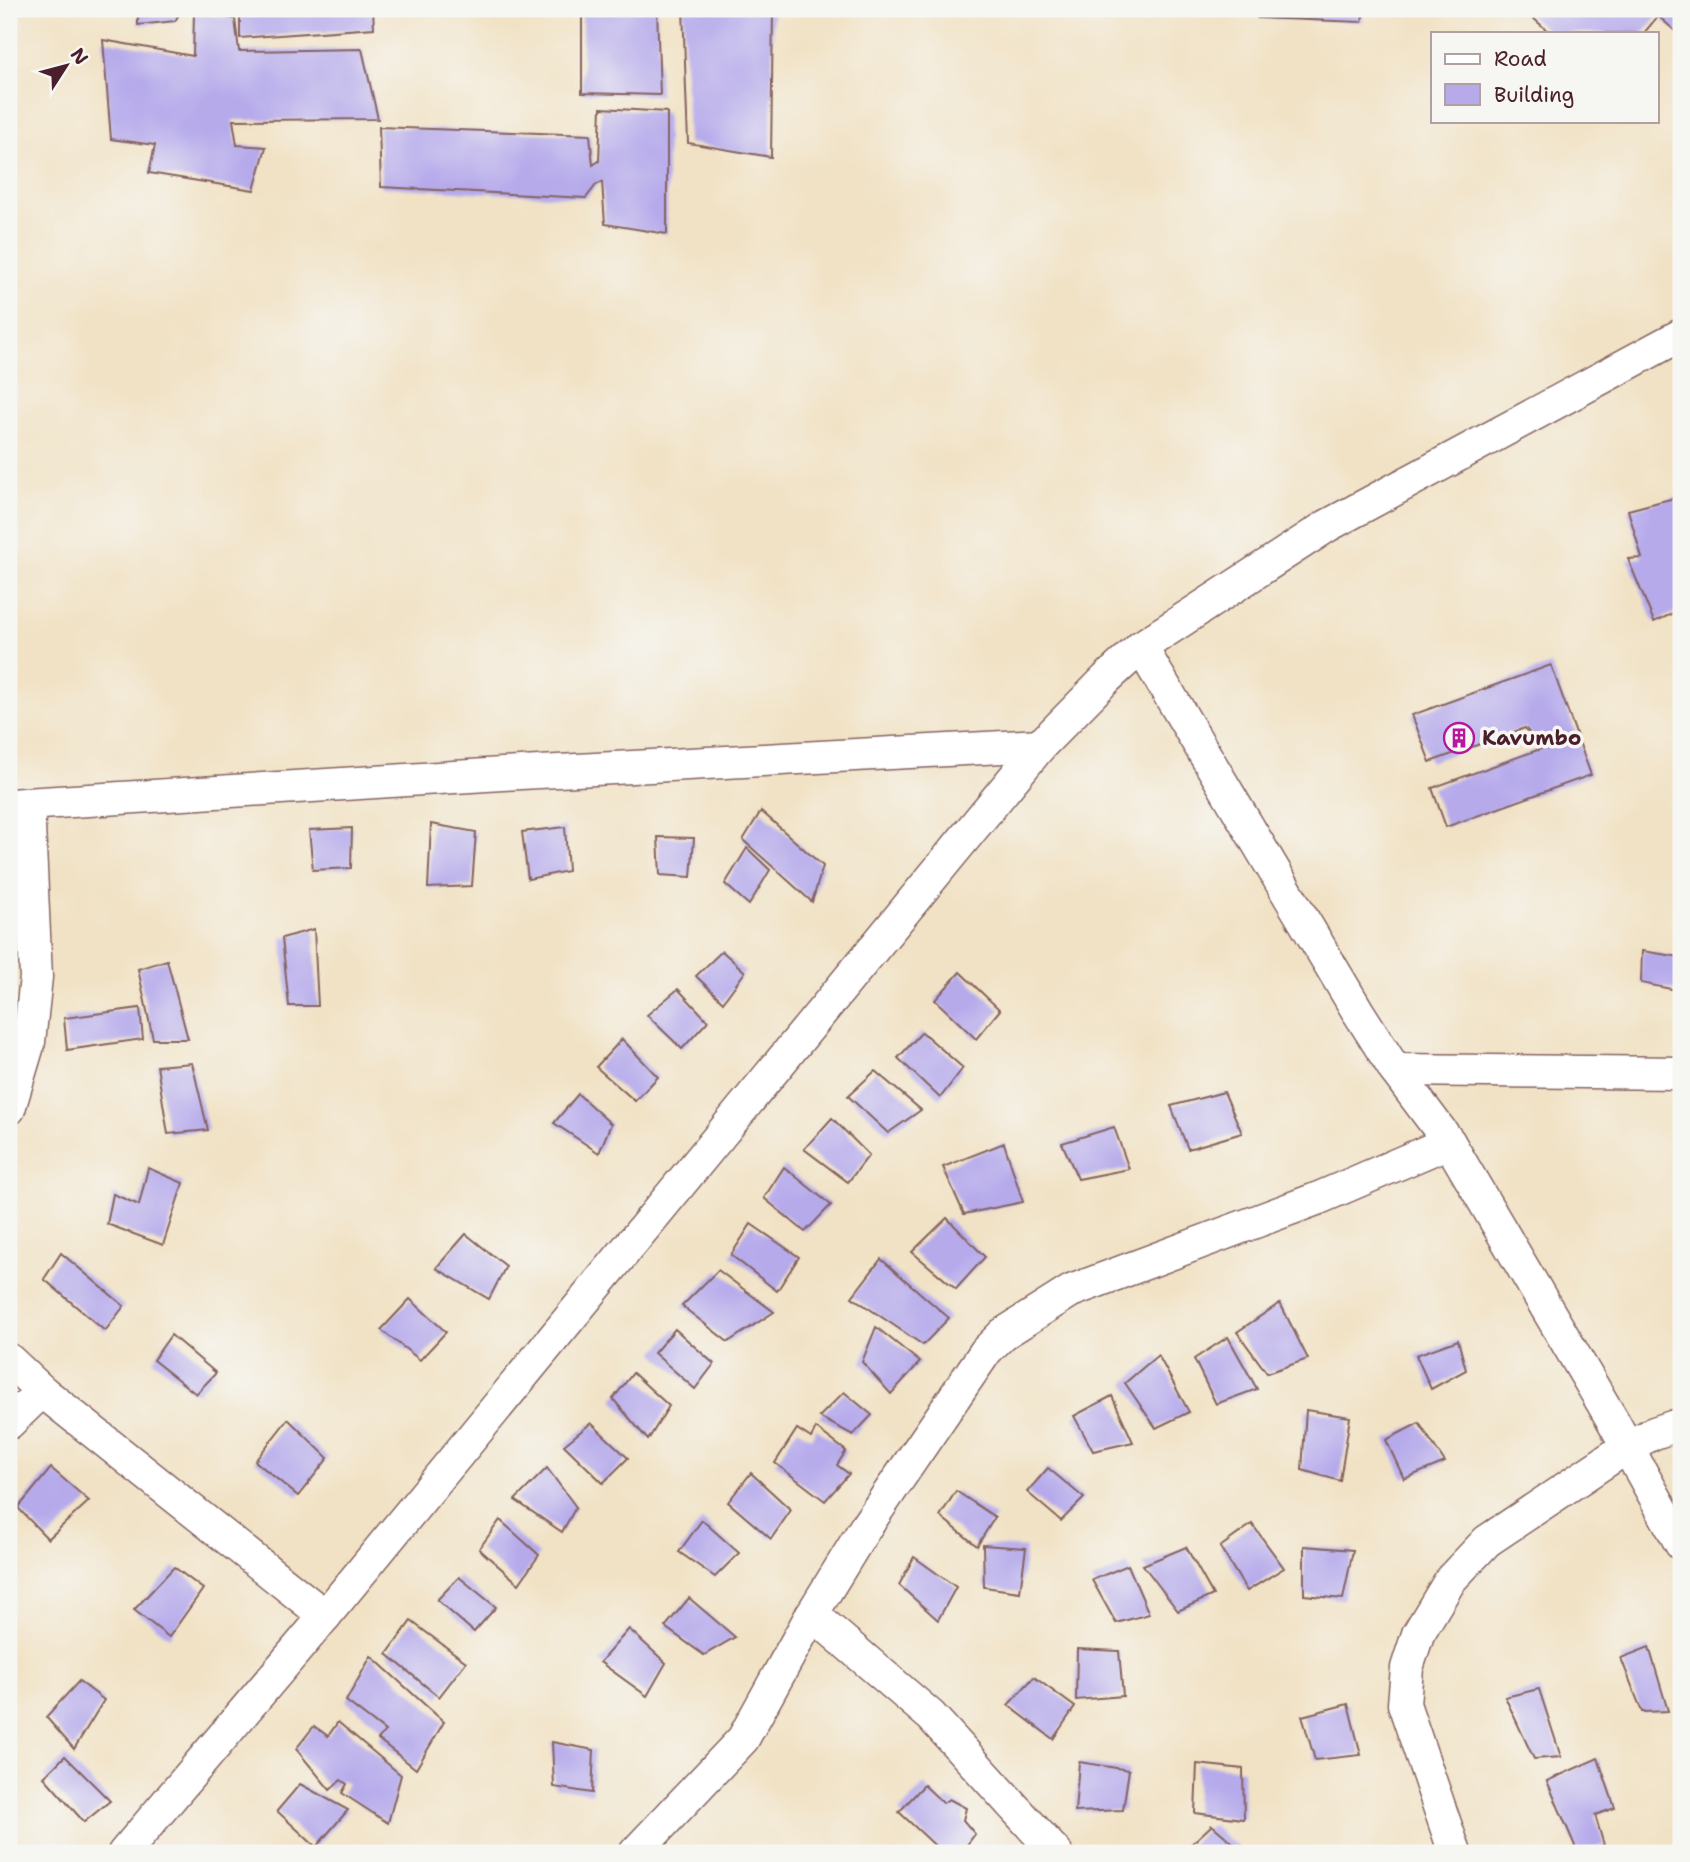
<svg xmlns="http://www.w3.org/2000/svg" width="1690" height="1862" font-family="'Shantell Sans',sans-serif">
  <rect width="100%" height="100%" fill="#f6f6f2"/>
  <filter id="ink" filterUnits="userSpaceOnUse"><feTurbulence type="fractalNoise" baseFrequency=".0143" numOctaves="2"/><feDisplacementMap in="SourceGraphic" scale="14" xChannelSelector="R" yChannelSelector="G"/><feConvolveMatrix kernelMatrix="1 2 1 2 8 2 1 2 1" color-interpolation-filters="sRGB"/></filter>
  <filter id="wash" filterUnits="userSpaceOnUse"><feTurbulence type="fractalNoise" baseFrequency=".00686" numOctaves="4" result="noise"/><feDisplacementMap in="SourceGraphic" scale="28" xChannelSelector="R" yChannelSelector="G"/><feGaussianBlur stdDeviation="1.57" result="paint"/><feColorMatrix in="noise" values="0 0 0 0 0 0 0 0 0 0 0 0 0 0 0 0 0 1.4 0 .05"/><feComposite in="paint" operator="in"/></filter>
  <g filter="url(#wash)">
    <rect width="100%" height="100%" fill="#f1e2c5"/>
    <g id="blocks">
      <g fill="#b6aaeb">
        <path d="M 138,9 L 182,9 L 175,21 L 138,25 Z"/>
        <path d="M 240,9 L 373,9 L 374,28 L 240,38 Z"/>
        <path d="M 582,9 L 657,9 L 660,95 L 582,93 Z"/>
        <path d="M 683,9 L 773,9 L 771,157 L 688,143 Z"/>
        <path d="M 1260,9 L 1364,9 L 1362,22 L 1258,18 Z"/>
        <path d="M 1523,9 L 1681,9 L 1681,36 L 1658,16 L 1644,33 L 1550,33 Z"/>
        <path d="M 194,12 L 235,19 L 239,51 L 362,49 L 378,119 L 233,120 L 237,145 L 266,147 L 254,190 L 149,173 L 155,145 L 111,139 L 103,40 L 193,56 Z"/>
        <path d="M 601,108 L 667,112 L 667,234 L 605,224 L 602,182 L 596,185 L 586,198 L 381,187 L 379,127 L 590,135 L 593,165 L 599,161 Z"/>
        <path d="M 1678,497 L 1681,507 L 1681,610 L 1654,622 L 1628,559 L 1642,558 L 1628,510 Z"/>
        <path d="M 1551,665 L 1591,775 L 1446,827 L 1432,788 L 1543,748 L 1525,728 L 1430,762 L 1412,715 Z"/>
        <path d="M 761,811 L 823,866 L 812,902 L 743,840 Z"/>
        <path d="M 431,824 L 476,832 L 472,886 L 428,888 Z"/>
        <path d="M 565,827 L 568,871 L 528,879 L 522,832 Z"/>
        <path d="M 352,828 L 351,868 L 313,870 L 309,830 Z"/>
        <path d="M 658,837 L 694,838 L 691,877 L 660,875 Z"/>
        <path d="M 747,848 L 770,870 L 749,905 L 725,884 Z"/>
        <path d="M 314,929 L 318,1006 L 289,1006 L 282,938 Z"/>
        <path d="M 722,951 L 745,972 L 723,1002 L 696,976 Z"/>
        <path d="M 1642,951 L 1681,957 L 1681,991 L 1641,983 Z"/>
        <path d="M 167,960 L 188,1039 L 153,1039 L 138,969 Z"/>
        <path d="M 960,972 L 1000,1010 L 976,1039 L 935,1000 Z"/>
        <path d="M 678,989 L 708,1021 L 682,1049 L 647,1015 Z"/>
        <path d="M 140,1008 L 143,1039 L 67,1050 L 64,1018 Z"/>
        <path d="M 922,1032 L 963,1068 L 940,1098 L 898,1058 Z"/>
        <path d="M 622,1039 L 658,1077 L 635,1101 L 596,1067 Z"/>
        <path d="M 192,1063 L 208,1130 L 168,1134 L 157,1066 Z"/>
        <path d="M 875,1071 L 921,1110 L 888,1133 L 848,1096 Z"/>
        <path d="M 1224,1092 L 1242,1133 L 1188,1149 L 1171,1106 Z"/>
        <path d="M 578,1094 L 611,1124 L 599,1153 L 554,1123 Z"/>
        <path d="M 832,1118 L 869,1155 L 848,1182 L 804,1149 Z"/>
        <path d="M 1114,1127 L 1129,1169 L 1078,1179 L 1062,1143 Z"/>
        <path d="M 1004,1143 L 1023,1202 L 964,1214 L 943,1167 Z"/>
        <path d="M 784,1167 L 831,1205 L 805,1232 L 764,1198 Z"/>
        <path d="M 148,1168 L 183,1183 L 163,1245 L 107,1224 L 113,1194 L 139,1205 Z"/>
        <path d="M 947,1218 L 985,1257 L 956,1289 L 912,1252 Z"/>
        <path d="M 751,1224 L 799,1257 L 777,1291 L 731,1255 Z"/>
        <path d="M 466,1234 L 506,1266 L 489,1299 L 436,1268 Z"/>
        <path d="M 61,1253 L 124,1306 L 105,1331 L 44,1279 Z"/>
        <path d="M 881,1259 L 949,1318 L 923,1345 L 852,1297 Z"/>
        <path d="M 718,1270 L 774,1312 L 728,1342 L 682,1306 Z"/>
        <path d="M 410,1299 L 446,1332 L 420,1360 L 381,1330 Z"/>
        <path d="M 1280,1303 L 1308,1359 L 1267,1373 L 1237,1332 Z"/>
        <path d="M 876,1327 L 920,1362 L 891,1394 L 862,1362 Z"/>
        <path d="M 675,1329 L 714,1364 L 695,1389 L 654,1353 Z"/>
        <path d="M 171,1335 L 216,1373 L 196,1394 L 153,1360 Z"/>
        <path d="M 1228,1337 L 1257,1389 L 1216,1404 L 1194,1359 Z"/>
        <path d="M 1458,1340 L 1466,1370 L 1431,1389 L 1416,1355 Z"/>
        <path d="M 1158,1355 L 1189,1412 L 1156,1428 L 1125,1383 Z"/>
        <path d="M 633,1373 L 669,1406 L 648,1440 L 613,1399 Z"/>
        <path d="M 844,1392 L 872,1415 L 853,1435 L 819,1417 Z"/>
        <path d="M 1112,1396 L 1133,1442 L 1093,1451 L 1074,1416 Z"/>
        <path d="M 1306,1410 L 1350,1417 L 1340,1481 L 1302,1470 Z"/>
        <path d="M 288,1419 L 328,1458 L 298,1496 L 255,1461 Z"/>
        <path d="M 591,1423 L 628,1458 L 603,1483 L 564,1445 Z"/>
        <path d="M 1419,1423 L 1445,1462 L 1404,1479 L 1386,1440 Z"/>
        <path d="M 816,1428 L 846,1451 L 837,1465 L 849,1474 L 825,1501 L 775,1463 L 797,1429 L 811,1438 Z"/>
        <path d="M 51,1468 L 89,1501 L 48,1539 L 18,1508 Z"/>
        <path d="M 547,1468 L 576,1507 L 562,1532 L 515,1500 Z"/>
        <path d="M 1048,1468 L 1084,1498 L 1061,1521 L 1027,1492 Z"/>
        <path d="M 751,1473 L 791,1510 L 771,1539 L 728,1502 Z"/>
        <path d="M 956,1491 L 995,1517 L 977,1546 L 940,1516 Z"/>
        <path d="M 500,1520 L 539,1555 L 519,1584 L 479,1549 Z"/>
        <path d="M 702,1520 L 739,1553 L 715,1577 L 679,1552 Z"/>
        <path d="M 1252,1524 L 1284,1568 L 1247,1591 L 1220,1547 Z"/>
        <path d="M 983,1545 L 1026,1548 L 1020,1592 L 984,1587 Z"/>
        <path d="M 1304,1546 L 1353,1550 L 1343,1599 L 1304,1595 Z"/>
        <path d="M 1186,1547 L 1213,1595 L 1178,1611 L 1143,1565 Z"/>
        <path d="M 914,1557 L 956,1587 L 938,1620 L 899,1585 Z"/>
        <path d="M 1128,1565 L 1149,1614 L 1116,1623 L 1092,1580 Z"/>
        <path d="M 174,1567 L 203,1589 L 169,1637 L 134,1610 Z"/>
        <path d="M 459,1577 L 496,1607 L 474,1632 L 437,1600 Z"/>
        <path d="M 689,1598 L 735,1637 L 704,1655 L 665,1627 Z"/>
        <path d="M 411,1621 L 466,1662 L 439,1697 L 387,1654 Z"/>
        <path d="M 629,1629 L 666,1663 L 647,1696 L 600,1662 Z"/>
        <path d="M 1649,1647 L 1668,1711 L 1642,1712 L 1621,1658 Z"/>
        <path d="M 1077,1649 L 1119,1651 L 1123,1696 L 1076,1700 Z"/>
        <path d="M 371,1656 L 444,1722 L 416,1769 L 378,1739 L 385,1731 L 346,1701 Z"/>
        <path d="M 1034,1677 L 1075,1707 L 1053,1739 L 1008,1705 Z"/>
        <path d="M 79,1681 L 104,1700 L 74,1749 L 46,1717 Z"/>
        <path d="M 1539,1689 L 1561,1757 L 1534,1759 L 1505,1697 Z"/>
        <path d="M 1348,1704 L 1361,1755 L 1315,1760 L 1302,1716 Z"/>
        <path d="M 338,1722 L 401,1775 L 388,1823 L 342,1793 L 347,1784 L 341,1780 L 330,1790 L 296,1749 L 314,1726 L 328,1736 Z"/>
        <path d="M 552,1742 L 594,1750 L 592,1793 L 554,1787 Z"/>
        <path d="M 65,1756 L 110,1801 L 84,1822 L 44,1777 Z"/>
        <path d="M 1598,1758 L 1615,1808 L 1595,1815 L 1604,1845 L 1578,1853 L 1547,1781 Z"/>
        <path d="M 1079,1762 L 1129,1770 L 1123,1810 L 1075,1812 Z"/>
        <path d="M 1197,1764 L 1243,1769 L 1244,1819 L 1195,1813 Z"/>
        <path d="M 300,1784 L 348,1810 L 316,1847 L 277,1811 Z"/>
        <path d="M 924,1785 L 943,1803 L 949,1799 L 966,1808 L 963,1820 L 975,1834 L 961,1853 L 943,1853 L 899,1812 Z"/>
        <path d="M 1212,1825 L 1245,1853 L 1193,1853 L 1187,1848 Z"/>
      </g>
    </g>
  </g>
  <g filter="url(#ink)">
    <use href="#blocks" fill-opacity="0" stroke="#846361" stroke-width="2"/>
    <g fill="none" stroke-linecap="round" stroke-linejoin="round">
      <g stroke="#846361" stroke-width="35">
        <g id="minor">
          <path d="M 1141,647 L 1357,1010 L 1395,1070 L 1449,1142 L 1613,1421 L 1681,1544"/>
          <path d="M 9,805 L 502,774 L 1041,745"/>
          <path d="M 1395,1070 L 1681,1073"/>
          <path d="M 9,1109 L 29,1042 L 36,977 L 28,804"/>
          <path d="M 9,1360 L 42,1391 L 325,1616"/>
          <path d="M 9,1423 L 42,1391"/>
          <path d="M 812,1614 L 931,1716 L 1056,1853"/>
          <path d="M 124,1853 L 325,1616 L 1041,745 L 1106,679 L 1141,647 L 1327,526 L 1681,335"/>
          <path d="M 635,1853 L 743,1739 L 812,1614 L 865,1528 L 986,1351 L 1003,1334 L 1071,1291 L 1319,1198 L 1449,1142"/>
          <path d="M 1455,1853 L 1404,1704 L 1407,1668 L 1418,1634 L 1451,1579 L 1487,1541 L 1627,1447 L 1654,1433 L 1681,1424"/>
        </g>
      </g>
      <use href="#minor" stroke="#fff" stroke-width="32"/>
    </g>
  </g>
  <defs>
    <g id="building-ring" transform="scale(1.575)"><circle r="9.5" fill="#f6f6f2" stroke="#b5179e" stroke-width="1.5"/><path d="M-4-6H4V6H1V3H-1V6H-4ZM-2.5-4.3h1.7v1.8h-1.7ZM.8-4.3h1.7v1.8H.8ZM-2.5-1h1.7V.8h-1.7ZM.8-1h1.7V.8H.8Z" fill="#b5179e"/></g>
  </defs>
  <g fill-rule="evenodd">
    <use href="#building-ring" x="1459" y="738"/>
  </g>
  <g text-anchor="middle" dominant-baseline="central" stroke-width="7" stroke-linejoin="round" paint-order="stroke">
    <g font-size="21" font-weight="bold" fill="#4a1f2b" stroke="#f6f6f2" text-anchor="start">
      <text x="1482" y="738">Kavumbo</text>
    </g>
  </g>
  <rect width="1690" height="1862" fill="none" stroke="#f6f6f2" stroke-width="35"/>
  <rect x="1431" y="32" width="228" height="91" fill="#f6f6f2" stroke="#b1a0a2" stroke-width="2"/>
  <rect x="1445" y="54" width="35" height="10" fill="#ffffff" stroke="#b1a0a2" stroke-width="2"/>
  <text x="1494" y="66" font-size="21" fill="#4a1f2b">Road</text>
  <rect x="1445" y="84" width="35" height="21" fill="#b6aaeb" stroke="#b1a0a2" stroke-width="2"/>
  <text x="1494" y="102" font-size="21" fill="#4a1f2b">Building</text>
  <g transform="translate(66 66) rotate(54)" stroke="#f6f6f2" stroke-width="5" paint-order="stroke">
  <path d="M0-5L12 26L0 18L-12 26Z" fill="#4a1f2b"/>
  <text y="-10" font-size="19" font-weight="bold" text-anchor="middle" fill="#4a1f2b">N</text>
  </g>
</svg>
